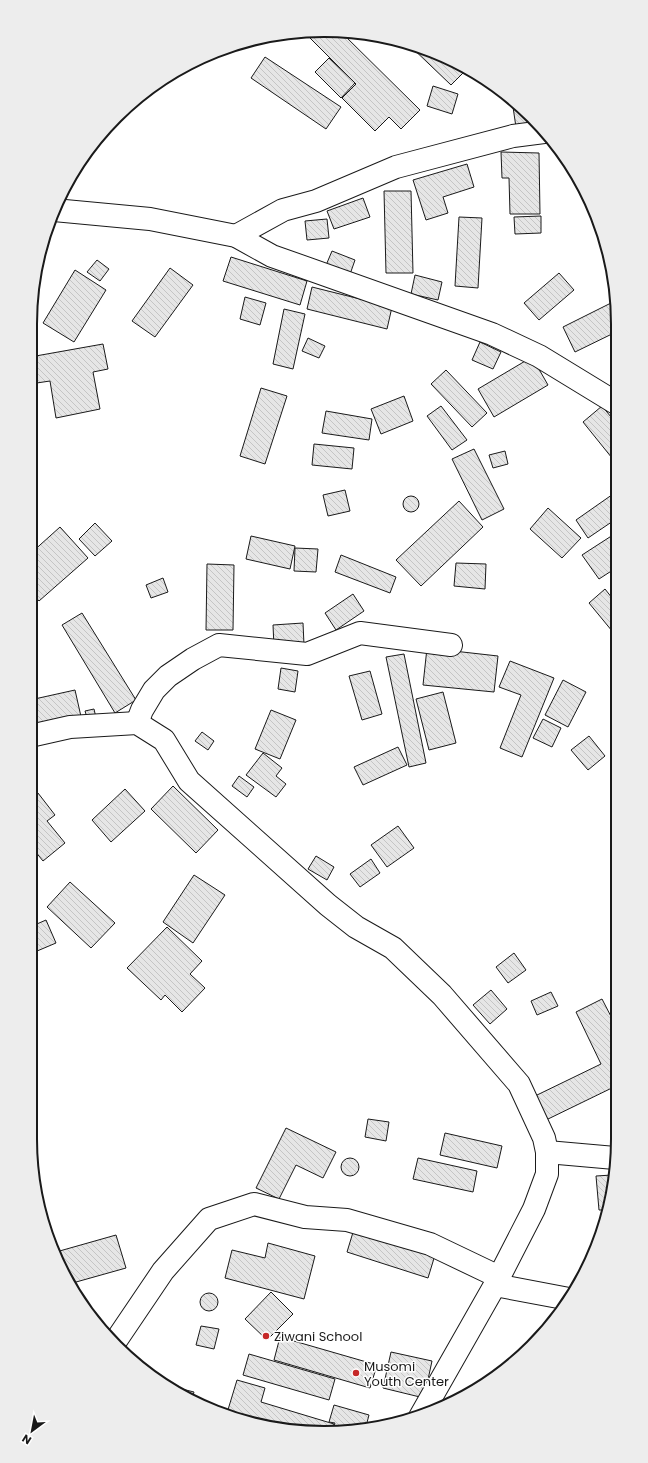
<svg xmlns="http://www.w3.org/2000/svg" width="648" height="1463" font-family="Poppins,sans-serif">
  <defs>
    <pattern id="building-back-hatch" width="6" height="6" patternUnits="userSpaceOnUse"><rect width="6" height="6" fill="#e6e6e6"/><path d="M-1 5l2 2M0 0l6 6M5-1l2 2" fill="none" stroke="#c5c5c5"/></pattern>
  </defs>
  <rect width="100%" height="100%" fill="#fff"/>
  <g fill="url(#building-back-hatch)" stroke="#1a1a1a">
    <path d="M 303,31 L 341,32 L 420,110 L 401,129 L 389,117 L 375,131 L 342,98 L 356,84 Z"/>
    <path d="M 407,43 L 419,46 L 465,71 L 451,85 Z"/>
    <path d="M 265,57 L 341,107 L 326,129 L 251,78 Z"/>
    <path d="M 329,58 L 355,83 L 341,98 L 315,72 Z"/>
    <path d="M 433,86 L 458,94 L 452,114 L 427,106 Z"/>
    <path d="M 519,106 L 542,130 L 517,134 L 513,107 Z"/>
    <path d="M 501,152 L 539,153 L 540,214 L 510,214 L 509,178 L 502,178 Z"/>
    <path d="M 467,164 L 474,187 L 443,197 L 448,213 L 426,220 L 413,180 Z"/>
    <path d="M 384,191 L 411,191 L 413,273 L 386,273 Z"/>
    <path d="M 363,198 L 370,217 L 334,229 L 327,211 Z"/>
    <path d="M 541,216 L 541,233 L 515,234 L 514,217 Z"/>
    <path d="M 459,217 L 482,218 L 478,288 L 455,286 Z"/>
    <path d="M 327,219 L 329,238 L 307,240 L 305,221 Z"/>
    <path d="M 332,251 L 355,260 L 348,280 L 324,270 Z"/>
    <path d="M 231,257 L 307,281 L 300,305 L 223,281 Z"/>
    <path d="M 97,260 L 109,269 L 100,281 L 87,272 Z"/>
    <path d="M 170,268 L 193,285 L 155,337 L 132,321 Z"/>
    <path d="M 75,270 L 106,290 L 74,342 L 43,323 Z"/>
    <path d="M 559,273 L 574,290 L 539,320 L 524,303 Z"/>
    <path d="M 415,275 L 442,282 L 438,300 L 411,294 Z"/>
    <path d="M 312,287 L 392,307 L 387,329 L 307,309 Z"/>
    <path d="M 245,297 L 266,303 L 260,325 L 240,319 Z"/>
    <path d="M 615,301 L 616,332 L 575,352 L 563,327 Z"/>
    <path d="M 284,309 L 305,314 L 293,369 L 273,364 Z"/>
    <path d="M 308,338 L 325,346 L 319,358 L 302,351 Z"/>
    <path d="M 480,342 L 501,352 L 493,369 L 472,360 Z"/>
    <path d="M 103,344 L 108,369 L 93,372 L 100,409 L 56,418 L 50,381 L 30,384 L 30,357 Z"/>
    <path d="M 532,357 L 548,385 L 494,417 L 478,389 Z"/>
    <path d="M 446,370 L 487,413 L 472,427 L 431,384 Z"/>
    <path d="M 261,388 L 287,396 L 265,464 L 240,456 Z"/>
    <path d="M 404,396 L 413,421 L 381,434 L 371,409 Z"/>
    <path d="M 441,406 L 467,440 L 452,450 L 427,416 Z"/>
    <path d="M 602,406 L 616,423 L 616,455 L 612,458 L 583,422 Z"/>
    <path d="M 326,411 L 372,419 L 369,440 L 322,433 Z"/>
    <path d="M 314,444 L 354,448 L 352,469 L 312,465 Z"/>
    <path d="M 474,449 L 504,509 L 482,520 L 452,459 Z"/>
    <path d="M 505,451 L 508,464 L 493,468 L 489,455 Z"/>
    <path d="M 345,490 L 350,511 L 328,516 L 323,495 Z"/>
    <path d="M 616,492 L 616,519 L 588,538 L 576,520 Z"/>
    <circle cx="411" cy="504" r="8"/>
    <path d="M 459,501 L 483,527 L 421,586 L 396,560 Z"/>
    <path d="M 548,508 L 581,538 L 562,558 L 530,529 Z"/>
    <path d="M 95,523 L 112,541 L 95,556 L 79,539 Z"/>
    <path d="M 60,527 L 88,558 L 39,601 L 30,591 L 30,554 Z"/>
    <path d="M 616,533 L 616,568 L 599,579 L 582,555 Z"/>
    <path d="M 251,536 L 295,546 L 290,569 L 246,559 Z"/>
    <path d="M 295,548 L 318,549 L 316,572 L 294,571 Z"/>
    <path d="M 341,555 L 396,577 L 390,593 L 335,572 Z"/>
    <path d="M 456,563 L 486,564 L 485,589 L 454,586 Z"/>
    <path d="M 207,564 L 234,565 L 233,630 L 206,630 Z"/>
    <path d="M 163,578 L 168,592 L 151,598 L 146,585 Z"/>
    <path d="M 605,589 L 616,603 L 617,637 L 589,603 Z"/>
    <path d="M 353,594 L 364,611 L 336,630 L 325,613 Z"/>
    <path d="M 82,613 L 136,700 L 115,713 L 62,625 Z"/>
    <path d="M 303,623 L 304,645 L 274,647 L 273,625 Z"/>
    <path d="M 427,648 L 498,656 L 494,692 L 423,685 Z"/>
    <path d="M 404,654 L 426,763 L 409,767 L 386,657 Z"/>
    <path d="M 510,661 L 554,678 L 522,757 L 500,748 L 521,695 L 499,687 Z"/>
    <path d="M 281,668 L 298,671 L 295,692 L 278,689 Z"/>
    <path d="M 370,671 L 382,714 L 362,720 L 349,676 Z"/>
    <path d="M 563,680 L 586,692 L 568,727 L 545,715 Z"/>
    <path d="M 75,690 L 82,721 L 32,733 L 30,724 L 30,700 Z"/>
    <path d="M 443,692 L 456,743 L 429,750 L 416,699 Z"/>
    <path d="M 94,709 L 97,722 L 89,724 L 85,711 Z"/>
    <path d="M 271,710 L 296,720 L 280,759 L 255,749 Z"/>
    <path d="M 543,719 L 561,728 L 552,747 L 533,738 Z"/>
    <path d="M 202,732 L 214,741 L 208,750 L 195,741 Z"/>
    <path d="M 589,736 L 605,756 L 588,770 L 571,750 Z"/>
    <path d="M 398,747 L 407,765 L 363,785 L 354,767 Z"/>
    <path d="M 263,753 L 282,768 L 276,776 L 286,784 L 276,797 L 246,775 Z"/>
    <path d="M 239,776 L 254,787 L 247,797 L 232,786 Z"/>
    <path d="M 173,786 L 218,830 L 196,853 L 151,809 Z"/>
    <path d="M 125,789 L 145,811 L 111,842 L 92,820 Z"/>
    <path d="M 38,793 L 55,815 L 47,821 L 65,843 L 43,861 L 30,845 L 30,799 Z"/>
    <path d="M 398,826 L 414,848 L 387,867 L 371,845 Z"/>
    <path d="M 316,856 L 334,867 L 327,880 L 308,869 Z"/>
    <path d="M 371,859 L 380,873 L 360,887 L 350,874 Z"/>
    <path d="M 30,864 L 36,885 L 30,887 Z"/>
    <path d="M 194,875 L 225,895 L 193,943 L 163,922 Z"/>
    <path d="M 70,882 L 115,923 L 91,948 L 47,907 Z"/>
    <path d="M 46,920 L 56,943 L 30,954 L 30,927 Z"/>
    <path d="M 167,927 L 202,961 L 190,974 L 205,988 L 182,1012 L 165,995 L 161,1000 L 127,968 Z"/>
    <path d="M 514,953 L 526,970 L 508,983 L 496,967 Z"/>
    <path d="M 491,990 L 507,1009 L 490,1024 L 473,1005 Z"/>
    <path d="M 551,992 L 558,1006 L 537,1015 L 531,1001 Z"/>
    <path d="M 602,999 L 618,1030 L 618,1085 L 546,1120 L 535,1096 L 601,1064 L 576,1012 Z"/>
    <path d="M 368,1119 L 389,1122 L 386,1141 L 365,1137 Z"/>
    <path d="M 286,1128 L 336,1152 L 323,1178 L 296,1165 L 279,1199 L 256,1188 Z"/>
    <path d="M 445,1133 L 502,1146 L 497,1168 L 440,1155 Z"/>
    <path d="M 418,1158 L 477,1171 L 473,1192 L 413,1179 Z"/>
    <circle cx="350" cy="1167" r="9"/>
    <path d="M 612,1175 L 606,1210 L 599,1210 L 596,1176 Z"/>
    <path d="M 354,1229 L 435,1255 L 428,1278 L 347,1252 Z"/>
    <path d="M 116,1235 L 126,1268 L 69,1284 L 60,1266 L 56,1252 Z"/>
    <path d="M 268,1243 L 315,1256 L 304,1299 L 225,1278 L 232,1250 L 265,1258 Z"/>
    <path d="M 271,1292 L 293,1314 L 267,1340 L 245,1319 Z"/>
    <circle cx="209" cy="1302" r="9"/>
    <path d="M 201,1326 L 219,1329 L 214,1349 L 196,1345 Z"/>
    <path d="M 280,1337 L 377,1365 L 370,1388 L 274,1360 Z"/>
    <path d="M 391,1352 L 432,1361 L 424,1398 L 383,1388 Z"/>
    <path d="M 249,1354 L 335,1379 L 329,1400 L 243,1375 Z"/>
    <path d="M 237,1380 L 265,1388 L 261,1402 L 334,1424 L 332,1429 L 277,1428 L 227,1413 Z"/>
    <path d="M 166,1385 L 194,1392 L 192,1399 L 177,1394 Z"/>
    <path d="M 334,1405 L 369,1415 L 365,1430 L 339,1430 L 333,1428 L 335,1423 L 329,1422 Z"/>
  </g>
  <g fill="none" stroke-linecap="round" stroke-linejoin="round">
    <g stroke="#1a1a1a" stroke-width="24">
      <g id="minor">
        <path d="M 54,210 L 150,219 L 236,236 L 272,256 L 492,334 L 539,356 L 616,403"/>
        <path d="M 236,236 L 283,210 L 316,201 L 396,167 L 513,136 L 544,132"/>
        <path d="M 137,723 L 142,710 L 154,690 L 168,676 L 193,659 L 219,645 L 307,654 L 360,633 L 451,645"/>
        <path d="M 30,736 L 70,727 L 137,723 L 164,740 L 189,781 L 328,905 L 356,927 L 393,948 L 442,995 L 519,1084 L 544,1138 L 547,1152 L 547,1174 L 534,1209 L 495,1285 L 420,1417"/>
        <path d="M 547,1152 L 615,1158"/>
        <path d="M 495,1285 L 569,1299"/>
        <path d="M 115,1342 L 163,1271 L 209,1219 L 254,1204 L 305,1217 L 347,1220 L 430,1244 L 499,1277"/>
      </g>
    </g>
    <use href="#minor" stroke="#fff" stroke-width="22"/>
  </g>
  <g fill="#c62828" stroke="#fff" stroke-width="1.5">
    <circle cx="266" cy="1336" r="4"/>
    <circle cx="356" cy="1373" r="4"/>
  </g>
  <g text-anchor="middle" dominant-baseline="central" stroke-width="3" stroke-linejoin="round" paint-order="stroke">
    <g font-size="13" fill="#1a1a1a" stroke="#fff" text-anchor="start">
      <text x="274" y="1336">Ziwani School</text>
      <text x="364" y="1366">Musomi<tspan x="364" dy="15">Youth Center</tspan></text>
    </g>
  </g>
  <path d="M0 0H648V1463H0ZM324 37H324A287 287 0 0 1 611 324V1139A287 287 0 0 1 324 1426H324A287 287 0 0 1 37 1139V324A287 287 0 0 1 324 37Z" fill="#ededed" fill-rule="evenodd"/>
  <path fill="none" stroke="#1a1a1a" stroke-width="2" d="M324 37H324A287 287 0 0 1 611 324V1139A287 287 0 0 1 324 1426H324A287 287 0 0 1 37 1139V324A287 287 0 0 1 324 37Z"/>
  <g transform="translate(32 1431) rotate(212)" stroke="#ffffff" stroke-width="3" paint-order="stroke">
  <path d="M0-3L7 15L0 10L-7 15Z" fill="#1a1a1a"/>
  <text y="-6" font-size="11" font-weight="bold" text-anchor="middle" fill="#1a1a1a">N</text>
  </g>
</svg>
